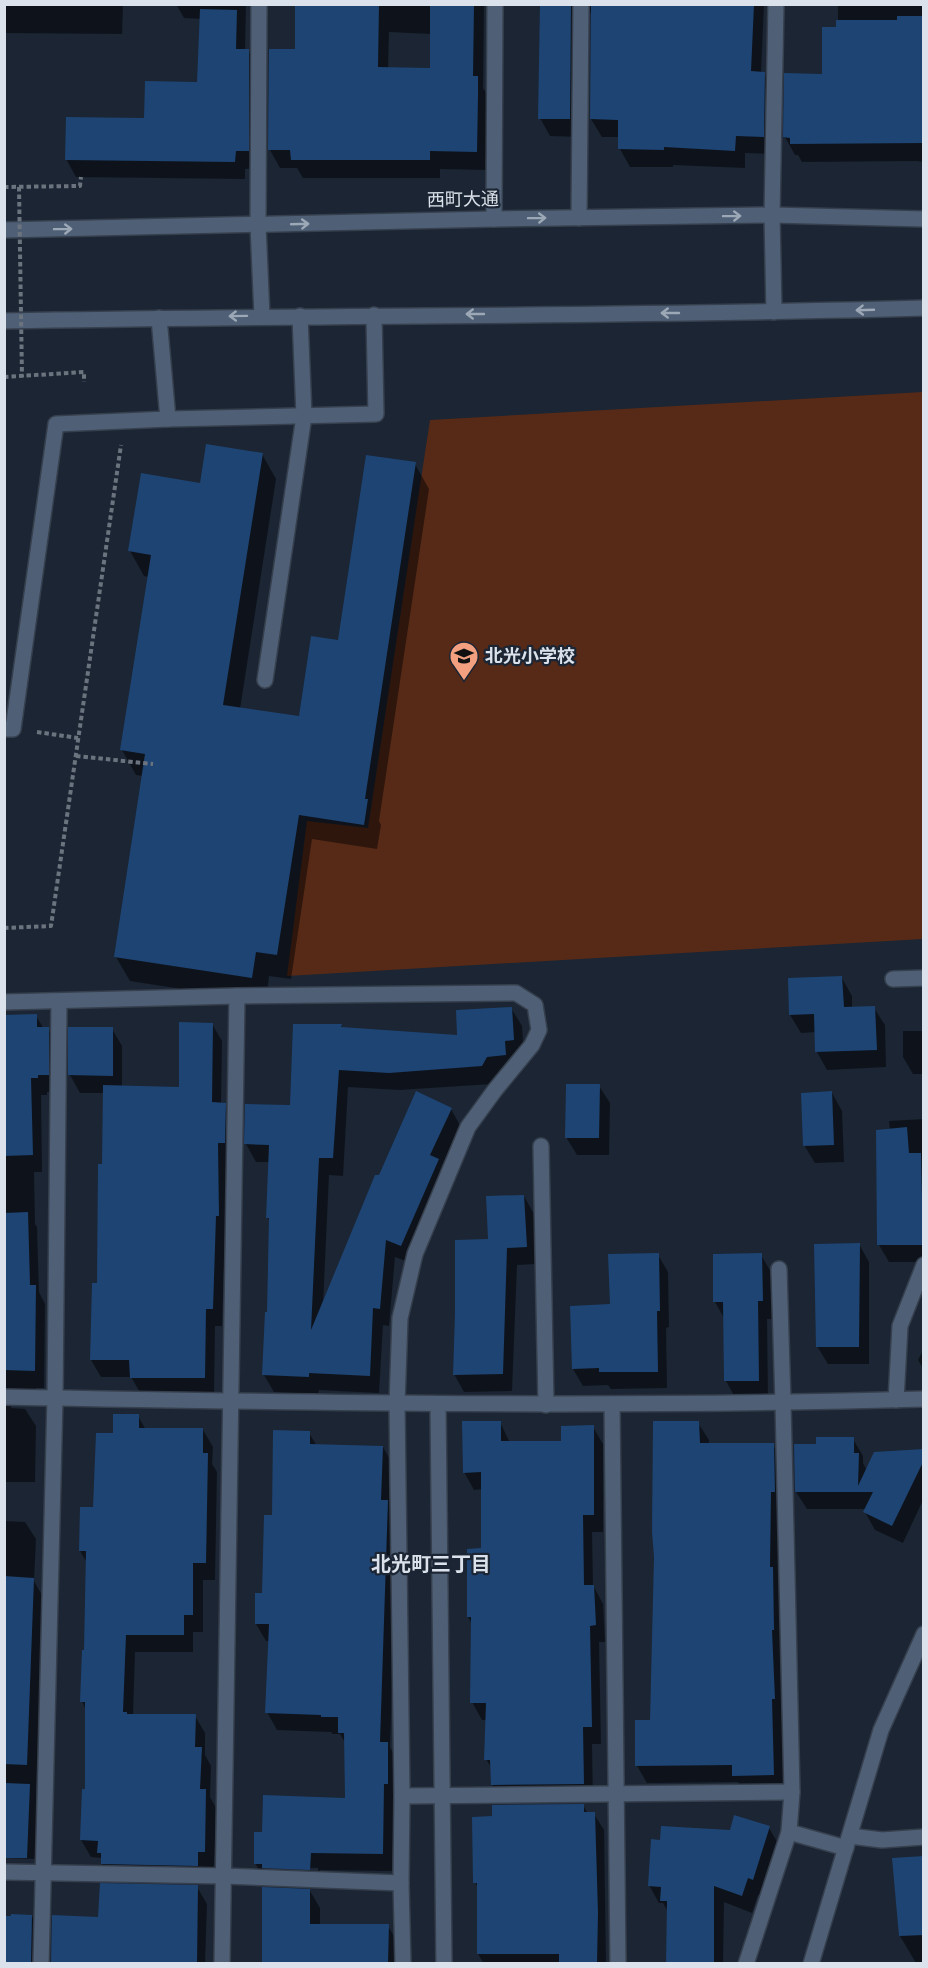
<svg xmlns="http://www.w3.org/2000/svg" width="928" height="1968" font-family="'Sofia Sans Condensed','Noto Sans JP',sans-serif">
  <rect width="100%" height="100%" fill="#1b2533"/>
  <path fill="#572a17" d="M 923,392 L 923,939 L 287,976 L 307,821 L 368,828 L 430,420 Z"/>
  <g fill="#0007" fill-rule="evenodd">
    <path d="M 4,4 L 123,4 L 122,34 L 4,33 Z"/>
    <path d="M 176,4 L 246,4 L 245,51 L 248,50 L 258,68 L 258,168 L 245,169 L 245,179 L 76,177 L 66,159 L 146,120 L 198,84 L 201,19 L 184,18 Z"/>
    <path d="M 298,4 L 484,4 L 483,88 L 488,96 L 487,170 L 440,169 L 440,178 L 303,178 L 297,168 L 280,168 L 270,150 L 270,50 L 296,50 ZM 389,32 L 431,34 L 431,70 L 388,69 Z"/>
    <path d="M 541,4 L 764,4 L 761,73 L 764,73 L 775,91 L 773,154 L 745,153 L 745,168 L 673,165 L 673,167 L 630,167 L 620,149 L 620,137 L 602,137 L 591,119 L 592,13 L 586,14 L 580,137 L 550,136 L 540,118 Z"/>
    <path d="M 838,4 L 924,4 L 924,162 L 916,161 L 802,162 L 798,155 L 795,155 L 785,137 L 823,76 L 838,28 Z"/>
    <path d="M 262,454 L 276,479 L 240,709 L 300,718 L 339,642 L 415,464 L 429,489 L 379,821 L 381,825 L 377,849 L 312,839 L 291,979 L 269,976 L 266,1002 L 130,981 L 116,957 L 143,776 L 136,775 L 122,750 L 149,577 L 144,576 L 130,551 L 202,484 Z"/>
    <path d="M 842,978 L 852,996 L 852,1008 L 874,1008 L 885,1025 L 886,1067 L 827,1070 L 817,1052 L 816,1032 L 801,1033 L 790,1015 L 789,980 Z"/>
    <path d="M 511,1008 L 522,1026 L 524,1058 L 515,1073 L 496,1074 L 492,1084 L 399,1090 L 348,1087 L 343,1176 L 329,1175 L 323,1305 L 380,1176 L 451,1109 L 461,1127 L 442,1167 L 448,1178 L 411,1263 L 395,1257 L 389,1326 L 383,1325 L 379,1393 L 319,1390 L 318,1394 L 274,1392 L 264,1375 L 268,1313 L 271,1223 L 268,1218 L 270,1162 L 256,1162 L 246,1144 L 291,1107 L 341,1025 L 343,1029 L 459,1036 Z"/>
    <path d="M 4,1016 L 36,1016 L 44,1029 L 48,1029 L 58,1046 L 58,1092 L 47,1092 L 47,1095 L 41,1095 L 42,1172 L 34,1172 L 35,1224 L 37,1227 L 39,1292 L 45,1304 L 44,1388 L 36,1388 L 36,1405 L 11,1405 L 11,1408 L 25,1409 L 36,1426 L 35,1482 L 4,1482 Z"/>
    <path d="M 212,1024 L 222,1041 L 221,1104 L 225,1105 L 235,1122 L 228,1232 L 225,1233 L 222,1326 L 215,1326 L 214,1395 L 141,1394 L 131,1377 L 101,1377 L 91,1360 L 98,1285 L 104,1165 L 105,1093 L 80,1093 L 70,1075 L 112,1029 L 122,1046 L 122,1087 L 181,1088 Z"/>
    <path d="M 903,1031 L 924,1031 L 924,1074 L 913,1074 L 903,1057 Z"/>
    <path d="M 599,1086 L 610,1103 L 609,1155 L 577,1155 L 566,1137 Z"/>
    <path d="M 832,1093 L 842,1111 L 844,1162 L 815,1163 L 804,1145 Z"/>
    <path d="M 924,1119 L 924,1262 L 889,1262 L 879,1245 L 890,1130 L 889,1121 Z"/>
    <path d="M 524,1196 L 534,1214 L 536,1264 L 517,1265 L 512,1391 L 464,1392 L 454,1374 L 490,1241 Z"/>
    <path d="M 859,1244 L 869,1262 L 869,1364 L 828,1364 L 817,1346 Z"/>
    <path d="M 658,1255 L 668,1272 L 669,1327 L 666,1328 L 667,1388 L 611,1389 L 608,1385 L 583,1386 L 573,1369 L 571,1307 L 611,1306 Z"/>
    <path d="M 761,1255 L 771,1272 L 772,1319 L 767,1319 L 768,1398 L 736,1399 L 726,1381 L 724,1318 L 715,1302 Z"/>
    <path d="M 924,1348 L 924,1370 L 918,1360 Z"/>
    <path d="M 138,1416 L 146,1430 L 203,1430 L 213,1447 L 212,1464 L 217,1472 L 215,1580 L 203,1580 L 203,1632 L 193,1632 L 193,1652 L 135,1652 L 133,1716 L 195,1716 L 205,1733 L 205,1755 L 211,1766 L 210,1797 L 216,1808 L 214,1869 L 112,1881 L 102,1864 L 101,1858 L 91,1857 L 81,1840 L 87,1790 L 86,1710 L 82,1701 L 85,1652 L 87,1563 L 80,1551 L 95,1508 L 114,1435 Z"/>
    <path d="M 500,1422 L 510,1443 L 563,1442 L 593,1427 L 603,1444 L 603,1532 L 592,1532 L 593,1585 L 603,1604 L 605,1642 L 599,1642 L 601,1744 L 592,1744 L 593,1801 L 502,1802 L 492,1785 L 492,1769 L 486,1759 L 487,1720 L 482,1720 L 472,1702 L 472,1624 L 468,1617 L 483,1550 L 483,1489 L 474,1490 L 464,1472 Z"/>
    <path d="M 698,1423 L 709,1440 L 709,1444 L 773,1445 L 783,1462 L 780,1509 L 779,1581 L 782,1586 L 783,1792 L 744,1793 L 738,1782 L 647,1783 L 637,1766 L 651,1722 Z"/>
    <path d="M 309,1433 L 317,1446 L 383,1447 L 393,1465 L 397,1519 L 390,1747 L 397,1761 L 397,1801 L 394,1801 L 392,1871 L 320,1870 L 320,1887 L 265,1881 L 255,1863 L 263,1834 L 346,1799 L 346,1744 L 340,1734 L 333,1734 L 331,1732 L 277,1730 L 267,1712 L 270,1641 L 266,1641 L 256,1624 L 263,1594 L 273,1517 ZM 263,1866 L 318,1868 L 318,1871 L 263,1869 Z"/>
    <path d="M 853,1439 L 863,1456 L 863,1463 L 867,1471 L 924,1450 L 924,1498 L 903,1543 L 875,1530 L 865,1512 L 866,1509 L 807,1509 L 796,1492 L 818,1445 Z"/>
    <path d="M 4,1521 L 25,1522 L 36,1539 L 34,1581 L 43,1597 L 36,1797 L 39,1803 L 37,1859 L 4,1858 Z"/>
    <path d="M 583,1805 L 588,1814 L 594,1814 L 604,1830 L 606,1964 L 484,1964 L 478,1954 L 479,1890 L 475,1882 Z"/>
    <path d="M 769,1828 L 779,1845 L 763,1896 L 758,1895 L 752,1913 L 724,1902 L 723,1964 L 667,1964 L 668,1912 L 663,1903 L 659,1903 L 649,1885 L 661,1841 Z"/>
    <path d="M 924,1857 L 924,1963 L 916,1963 L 900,1936 L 894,1860 Z"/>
    <path d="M 197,1887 L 207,1904 L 205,1964 L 52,1964 L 100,1919 Z"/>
    <path d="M 310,1891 L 320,1908 L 320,1925 L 388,1926 L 398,1943 L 398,1964 L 264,1964 Z"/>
    <path d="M 32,1916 L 42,1934 L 41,1964 L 4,1964 Z"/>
  </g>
  <g fill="#1e4473">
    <path d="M 295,4 L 379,4 L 378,67 L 430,68 L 430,4 L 474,4 L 473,76 L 478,76 L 478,96 L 477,152 L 430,151 L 430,160 L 291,160 L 290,150 L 268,150 L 269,49 L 295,49 Z"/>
    <path d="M 540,4 L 571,4 L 570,119 L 538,119 Z"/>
    <path d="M 591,4 L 754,4 L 751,71 L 765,72 L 764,137 L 736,136 L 735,151 L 664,147 L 664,150 L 618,149 L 618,120 L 590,119 Z"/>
    <path d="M 200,9 L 237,10 L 236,49 L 249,49 L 249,151 L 236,151 L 235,162 L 65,160 L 66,117 L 144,118 L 145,81 L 197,82 Z"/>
    <path d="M 897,16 L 924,16 L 924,143 L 790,144 L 790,138 L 783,137 L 784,73 L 822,74 L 822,27 L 836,27 L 836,20 L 897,20 Z"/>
    <path d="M 206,444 L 263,453 L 223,705 L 299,716 L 311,636 L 338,640 L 366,455 L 416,462 L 365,799 L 368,799 L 364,825 L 299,815 L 277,955 L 256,952 L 252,978 L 114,957 L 145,754 L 120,750 L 151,555 L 128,551 L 141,473 L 200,483 Z"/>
    <path d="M 842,976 L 844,1007 L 875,1006 L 877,1050 L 815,1052 L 814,1014 L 789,1015 L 788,978 Z"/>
    <path d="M 512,1007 L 514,1040 L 505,1041 L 506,1055 L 487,1057 L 482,1066 L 389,1073 L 339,1070 L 333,1158 L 319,1158 L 311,1330 L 375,1175 L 379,1175 L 416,1091 L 452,1108 L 430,1155 L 439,1159 L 401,1246 L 386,1240 L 380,1309 L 373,1308 L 370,1376 L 309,1373 L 309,1377 L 262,1375 L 265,1312 L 267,1312 L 269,1218 L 266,1218 L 269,1145 L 244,1144 L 245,1104 L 290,1105 L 293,1024 L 342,1024 L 341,1027 L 457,1035 L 456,1010 Z"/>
    <path d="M 37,1014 L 37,1027 L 49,1027 L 49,1075 L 38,1075 L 38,1078 L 31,1078 L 33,1155 L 4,1156 L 4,1015 Z"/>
    <path d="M 179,1022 L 213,1023 L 212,1102 L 226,1103 L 225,1143 L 218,1143 L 219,1216 L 216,1216 L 213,1309 L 206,1309 L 205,1378 L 130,1378 L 129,1360 L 90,1360 L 92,1283 L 97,1283 L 98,1164 L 102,1164 L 103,1085 L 179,1087 Z"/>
    <path d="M 68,1027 L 113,1027 L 113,1076 L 68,1075 Z"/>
    <path d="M 566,1084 L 600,1084 L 599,1138 L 565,1138 Z"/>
    <path d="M 832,1091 L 834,1145 L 803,1146 L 801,1093 Z"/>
    <path d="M 907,1127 L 909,1153 L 921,1153 L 923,1245 L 877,1245 L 876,1130 Z"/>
    <path d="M 524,1195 L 527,1247 L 507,1248 L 503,1374 L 453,1375 L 455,1313 L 455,1240 L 488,1239 L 486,1196 Z"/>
    <path d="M 28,1212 L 30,1285 L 36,1285 L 35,1371 L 4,1370 L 4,1213 Z"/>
    <path d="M 860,1243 L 859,1347 L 816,1347 L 814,1244 Z"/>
    <path d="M 659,1253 L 660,1311 L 657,1311 L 658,1372 L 599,1372 L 599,1368 L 572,1369 L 570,1306 L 610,1304 L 608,1254 Z"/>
    <path d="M 762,1253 L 763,1301 L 758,1301 L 759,1381 L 724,1381 L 723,1302 L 713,1302 L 713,1254 Z"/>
    <path d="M 113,1414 L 139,1414 L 139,1428 L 203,1428 L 203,1453 L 208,1453 L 206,1563 L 193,1563 L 193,1615 L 184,1615 L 184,1635 L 126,1635 L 123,1712 L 127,1712 L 127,1714 L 196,1714 L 195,1747 L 202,1747 L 200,1789 L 206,1789 L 205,1852 L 198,1852 L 198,1866 L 101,1864 L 101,1853 L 97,1853 L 98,1841 L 80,1840 L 82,1789 L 85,1789 L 85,1702 L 80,1702 L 82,1650 L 84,1650 L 86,1551 L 79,1551 L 80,1507 L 93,1507 L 96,1433 L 113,1433 Z"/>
    <path d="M 462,1421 L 501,1421 L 501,1441 L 561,1441 L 561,1426 L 594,1425 L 594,1515 L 583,1515 L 584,1585 L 594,1585 L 596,1625 L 590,1626 L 592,1727 L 583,1727 L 584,1784 L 491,1785 L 490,1760 L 484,1760 L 486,1703 L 470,1703 L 471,1617 L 467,1617 L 467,1549 L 481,1548 L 481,1472 L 463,1473 Z"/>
    <path d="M 653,1421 L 699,1421 L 700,1443 L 774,1443 L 775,1492 L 771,1492 L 770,1567 L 773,1567 L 774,1630 L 772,1630 L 775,1699 L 772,1699 L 774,1775 L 732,1776 L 732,1765 L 635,1766 L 635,1720 L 650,1720 L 654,1557 L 652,1532 Z"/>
    <path d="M 273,1430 L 310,1431 L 310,1444 L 383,1446 L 381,1500 L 388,1500 L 380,1742 L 388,1742 L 388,1784 L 384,1784 L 383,1854 L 311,1853 L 310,1870 L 262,1868 L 262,1864 L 254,1864 L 254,1832 L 262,1832 L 263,1795 L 345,1798 L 344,1733 L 338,1733 L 338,1717 L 321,1717 L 321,1715 L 265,1713 L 269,1624 L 255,1624 L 255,1593 L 262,1593 L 264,1515 L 272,1515 Z"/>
    <path d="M 816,1437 L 854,1437 L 854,1453 L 859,1453 L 858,1486 L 874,1452 L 924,1449 L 924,1460 L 892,1526 L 863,1512 L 873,1492 L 795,1492 L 794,1444 L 816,1444 Z"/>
    <path d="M 4,1576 L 34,1578 L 27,1765 L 4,1764 Z"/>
    <path d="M 4,1783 L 30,1784 L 27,1858 L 4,1858 Z"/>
    <path d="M 584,1804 L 584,1812 L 595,1812 L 598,1913 L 597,1964 L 559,1964 L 559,1954 L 477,1954 L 477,1883 L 473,1883 L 472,1817 L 492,1816 L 492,1805 Z"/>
    <path d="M 734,1815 L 770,1826 L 753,1880 L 748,1878 L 742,1896 L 714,1886 L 714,1964 L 666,1964 L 667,1901 L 660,1901 L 661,1887 L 648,1886 L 651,1839 L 660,1840 L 661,1826 L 730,1830 Z"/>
    <path d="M 924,1856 L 924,1935 L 899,1936 L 892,1858 Z"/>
    <path d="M 100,1883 L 198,1885 L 197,1964 L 51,1964 L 52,1915 L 98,1917 Z"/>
    <path d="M 262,1887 L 310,1889 L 310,1924 L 389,1924 L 388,1964 L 262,1964 Z"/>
    <path d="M 11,1914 L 32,1915 L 31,1964 L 4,1964 L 4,1916 L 11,1916 Z"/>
  </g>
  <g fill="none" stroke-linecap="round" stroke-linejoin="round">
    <g stroke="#363f4d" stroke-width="18">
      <g id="service">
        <path d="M 579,218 L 581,4"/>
        <path d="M 168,419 L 376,414 L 374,315"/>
        <path d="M 265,680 L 304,416 L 300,316"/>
        <path d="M 4,729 L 13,729 L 56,424 L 168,419 L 159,318"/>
        <path d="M 779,1269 L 783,1403"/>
        <path d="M 896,1400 L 900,1326 L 924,1265"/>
        <path d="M 850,1836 L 882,1840 L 924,1837"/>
      </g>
    </g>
    <g stroke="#363f4d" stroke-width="18">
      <g id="minor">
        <path d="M 259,4 L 258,225 L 262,316"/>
        <path d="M 494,219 L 495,4"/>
        <path d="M 774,312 L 772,215 L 776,4"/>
        <path d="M 893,979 L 924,978"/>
        <path d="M 4,1002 L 237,996 L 516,993 L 535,1005 L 539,1030 L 532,1045 L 495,1090 L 468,1127 L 415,1254 L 400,1318 L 397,1404 L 402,1796 L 401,1883 L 403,1964"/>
        <path d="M 541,1146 L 546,1405"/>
        <path d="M 4,1397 C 311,1403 617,1408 924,1399"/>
        <path d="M 438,1404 L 444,1964"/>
        <path d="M 612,1404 L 618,1964"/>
        <path d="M 402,1796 L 792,1792"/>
        <path d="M 789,1832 L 846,1848"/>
        <path d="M 4,1872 L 224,1876 L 401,1883"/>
        <path d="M 41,1964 L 55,1398 L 59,1002"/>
        <path d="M 222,1964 L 237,996"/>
        <path d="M 746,1964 L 789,1832 L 792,1792 L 783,1403"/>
        <path d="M 811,1964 L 881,1730 L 924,1634"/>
      </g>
    </g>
    <g stroke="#363f4d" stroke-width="18">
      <g id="tertiary">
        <path d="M 4,230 L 494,219 L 772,215 L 924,219"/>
        <path d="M 4,321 C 311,315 617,317 924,308"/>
      </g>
    </g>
    <g stroke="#6b737f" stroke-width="4" stroke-dasharray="4.5 3" stroke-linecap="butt">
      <path d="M 4,187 L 80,186 L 81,177"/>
      <path d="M 4,377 L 84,372 L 84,382"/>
      <path d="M 37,732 L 78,738"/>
      <path d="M 76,756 L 153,764"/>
      <path d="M 4,928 L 51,926 L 121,445"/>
    </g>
    <use href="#service" stroke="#4f6076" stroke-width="15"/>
    <use href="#minor" stroke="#4f6076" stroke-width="15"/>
    <use href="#tertiary" stroke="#4f6076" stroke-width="15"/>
    <path stroke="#6b737f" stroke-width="4" stroke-dasharray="4.5 3" stroke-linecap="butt" d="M 19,187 L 22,377"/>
  </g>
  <defs><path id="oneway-shaft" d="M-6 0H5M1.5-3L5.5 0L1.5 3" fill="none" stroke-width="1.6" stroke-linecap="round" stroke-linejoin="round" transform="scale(1.5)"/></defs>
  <g stroke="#9ca8b6">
    <use href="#oneway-shaft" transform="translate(732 216) rotate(-1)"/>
    <use href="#oneway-shaft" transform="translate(537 218) rotate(-1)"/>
    <use href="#oneway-shaft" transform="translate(300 224) rotate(-2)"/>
    <use href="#oneway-shaft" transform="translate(63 229) rotate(-1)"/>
    <use href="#oneway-shaft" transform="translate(865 310) rotate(178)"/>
    <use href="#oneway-shaft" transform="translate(670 313) rotate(180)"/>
    <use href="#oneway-shaft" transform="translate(475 314) rotate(180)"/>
    <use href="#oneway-shaft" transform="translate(238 316) rotate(179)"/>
  </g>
  <defs>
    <g id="school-pin" transform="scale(1.5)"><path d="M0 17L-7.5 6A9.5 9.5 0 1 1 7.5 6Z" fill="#f2a080" stroke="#1b2533"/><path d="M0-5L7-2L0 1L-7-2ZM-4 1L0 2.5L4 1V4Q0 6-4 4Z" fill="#111"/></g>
  </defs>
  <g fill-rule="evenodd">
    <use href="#school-pin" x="464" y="656"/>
  </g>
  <g text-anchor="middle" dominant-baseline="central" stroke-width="4.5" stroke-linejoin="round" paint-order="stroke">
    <g font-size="18" fill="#dbe2eb" stroke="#1b2533">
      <text transform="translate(463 200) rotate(-1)">西町大通</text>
    </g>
    <g font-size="18" font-weight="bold" fill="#dbe2eb" stroke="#1b2533" text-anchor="start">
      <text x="485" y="656">北光小学校</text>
    </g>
    <g font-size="20" font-weight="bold" fill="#dbe2eb" stroke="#1b2533">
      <text x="431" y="1565">北光町三丁目</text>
    </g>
  </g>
  <rect width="928" height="1968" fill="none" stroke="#dbe2eb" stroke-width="12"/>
</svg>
